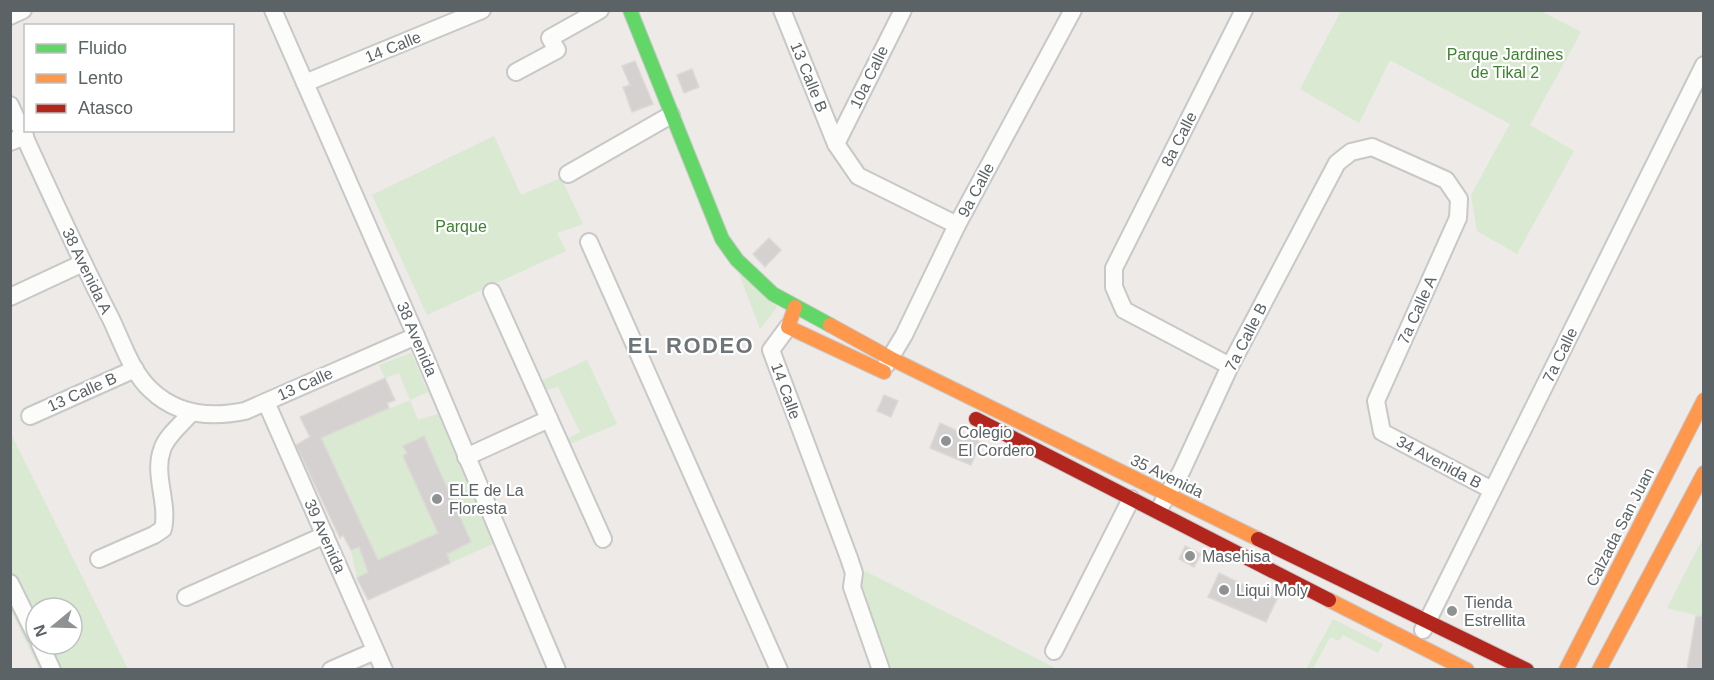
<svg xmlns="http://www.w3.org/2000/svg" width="1714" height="680" font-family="Helvetica,sans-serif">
  <rect width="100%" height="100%" fill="#edeae7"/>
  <g fill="#d9e9d2" fill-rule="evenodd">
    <path d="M 1341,11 L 1541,11 L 1581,32 L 1530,125 L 1574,151 L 1517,254 L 1477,231 L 1471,195 L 1510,124 L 1390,60 L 1359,123 L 1300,89 Z"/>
    <path d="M 494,136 L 521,195 L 561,178 L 583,224 L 557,233 L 566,251 L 427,315 L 372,195 Z"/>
    <path d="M 738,271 L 777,307 L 760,329 Z"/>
    <path d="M 411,353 L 428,392 L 410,400 L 418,420 L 438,414 L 493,544 L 450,563 L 447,554 L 471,542 L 424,436 L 404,446 L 407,453 L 403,456 L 445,549 L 415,543 L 366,565 L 368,572 L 357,578 L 351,550 L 370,542 L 327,450 L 311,442 L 410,400 L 399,373 L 385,378 L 379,365 Z"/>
    <path d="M 587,360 L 617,424 L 570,444 L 567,439 L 580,432 L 558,387 L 547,390 L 543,380 Z"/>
    <path d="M 10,434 L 11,434 L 128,669 L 39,669 L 11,611 ZM 36,608 L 72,608 L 72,644 L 36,644 Z"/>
    <path d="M 1703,538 L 1703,617 L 1667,608 Z"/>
    <path d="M 865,571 L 1057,669 L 888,669 L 858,590 Z"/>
    <path d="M 1333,619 L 1383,644 L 1378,653 L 1343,635 L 1339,641 L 1330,637 L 1313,669 L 1306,669 Z"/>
  </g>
  <g fill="#d4d1d0" stroke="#dcd9d6" stroke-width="1.5">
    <path d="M 635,61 L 653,104 L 632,112 L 623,87 L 630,85 L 622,66 Z"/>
    <path d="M 692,69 L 699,87 L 684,93 L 677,75 Z"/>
    <path d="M 769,238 L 781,250 L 765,267 L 753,254 Z"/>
    <path d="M 385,378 L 395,400 L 387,403 L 389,408 L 321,438 L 378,560 L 438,533 L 403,456 L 407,453 L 403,446 L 424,436 L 471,542 L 447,554 L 450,563 L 368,600 L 357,578 L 368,572 L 359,547 L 351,550 L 343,535 L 340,538 L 296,445 L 310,437 L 300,417 Z"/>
    <path d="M 884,395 L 898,401 L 891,417 L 877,411 Z"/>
    <path d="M 940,423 L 981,442 L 971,465 L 930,448 Z"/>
    <path d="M 1185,546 L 1201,554 L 1194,567 L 1179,559 Z"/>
    <path d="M 1219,573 L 1258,592 L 1258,590 L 1277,599 L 1266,622 L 1208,597 Z"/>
    <path d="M 1696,616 L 1704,617 L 1704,669 L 1687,669 Z"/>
  </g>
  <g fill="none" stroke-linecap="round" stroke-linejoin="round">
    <g stroke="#c8c8c8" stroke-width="20">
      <g id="street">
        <path d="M 273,10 L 416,336 L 557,670"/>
        <path d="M 782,10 L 836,144 L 858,176 L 957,225"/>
        <path d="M 10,16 L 23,10"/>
        <path d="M 516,72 L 557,50 L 550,38 L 600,10"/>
        <path d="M 305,83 L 482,10"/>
        <path d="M 10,105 C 43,177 75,249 111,319 C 122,342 132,373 151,390 C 177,415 211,418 245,411 L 416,336"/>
        <path d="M 10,142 L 25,136"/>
        <path d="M 836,144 L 903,10"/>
        <path d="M 568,174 L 671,115"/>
        <path d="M 589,242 L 779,670"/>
        <path d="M 492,292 L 603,539"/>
        <path d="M 10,297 L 83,263"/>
        <path d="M 788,327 L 771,350 L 849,558 L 854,573 L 852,587 L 881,670"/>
        <path d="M 886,365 L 904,335 L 957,225 L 1073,10"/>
        <path d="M 1230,366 L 1124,310 L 1114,287 L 1114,268 L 1244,10"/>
        <path d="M 266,402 L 384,670"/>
        <path d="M 30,416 L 135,369"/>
        <path d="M 466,457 L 549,419"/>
        <path d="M 1162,504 L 1181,472 L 1230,366 L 1337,163 L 1351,152 L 1372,147 L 1446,180 L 1459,199 L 1458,218 L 1376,401 L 1382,432 L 1492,490"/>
        <path d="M 99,559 L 154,535 L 163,529 C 169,503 153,475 162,450 C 166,436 182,424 191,413"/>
        <path d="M 10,583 L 36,636"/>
        <path d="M 186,597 L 325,535"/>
        <path d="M 1423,630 L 1704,65"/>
        <path d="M 40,644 L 52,670"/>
        <path d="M 1054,651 L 1131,499"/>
        <path d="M 331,670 L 375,651"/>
      </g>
    </g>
    <g stroke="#c9c9c9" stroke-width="16">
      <path id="fast" d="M 630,10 L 722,239 L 737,260 L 773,294 L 830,325"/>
    </g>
    <g stroke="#c9c9c9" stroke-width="16">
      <g id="slow">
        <path d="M 795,307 L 788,327 L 884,372"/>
        <path d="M 830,325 L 890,358 L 1258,539"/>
        <path d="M 1329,600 L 1467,670"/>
        <path d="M 1566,670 L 1704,400"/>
        <path d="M 1599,670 L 1704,473"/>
      </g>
    </g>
    <g stroke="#c9c9c9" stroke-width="16">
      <g id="jam">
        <path d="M 976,419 L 1329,600"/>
        <path d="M 1258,539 L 1527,670"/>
      </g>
    </g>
    <use href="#street" stroke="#fcfcfb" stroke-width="16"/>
    <use href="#fast" stroke="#63d668" stroke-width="14"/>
    <use href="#slow" stroke="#ff974d" stroke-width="14"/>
    <use href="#jam" stroke="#b3261e" stroke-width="14"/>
  </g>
  <g fill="#8f9293" stroke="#fff" stroke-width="2">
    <circle cx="946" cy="441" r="6"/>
    <circle cx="437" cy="499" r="6"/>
    <circle cx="1190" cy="556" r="6"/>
    <circle cx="1224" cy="590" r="6"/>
    <circle cx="1452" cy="611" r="6"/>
  </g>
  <g text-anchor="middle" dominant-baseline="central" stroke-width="4.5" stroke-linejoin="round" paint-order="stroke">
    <g font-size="16" fill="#5c6366" stroke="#fff">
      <text transform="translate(393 47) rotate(-22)">14 Calle</text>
      <text transform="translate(809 77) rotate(68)">13 Calle B</text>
      <text transform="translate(869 77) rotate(-64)">10a Calle</text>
      <text transform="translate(1179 139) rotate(-63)">8a Calle</text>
      <text transform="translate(976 190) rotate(-62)">9a Calle</text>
      <text transform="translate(87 271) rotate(64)">38 Avenida A</text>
      <text transform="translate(1417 310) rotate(-66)">7a Calle A</text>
      <text transform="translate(1246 337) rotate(-63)">7a Calle B</text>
      <text transform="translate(417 339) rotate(67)">38 Avenida</text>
      <text transform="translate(1560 355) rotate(-64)">7a Calle</text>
      <text transform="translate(305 384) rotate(-24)">13 Calle</text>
      <text transform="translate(786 391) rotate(70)">14 Calle</text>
      <text transform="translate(82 392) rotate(-24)">13 Calle B</text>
      <text transform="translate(1439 462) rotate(28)">34 Avenida B</text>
      <text transform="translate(1167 476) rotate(26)">35 Avenida</text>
      <text transform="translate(1620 527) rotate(-63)">Calzada San Juan</text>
      <text transform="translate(325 536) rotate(66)">39 Avenida</text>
    </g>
    <g font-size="16" fill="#3e8230" stroke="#fff">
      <text x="1505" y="54">Parque Jardines<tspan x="1505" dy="18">de Tikal 2</tspan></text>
      <text x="461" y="226">Parque</text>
    </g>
    <g font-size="16" fill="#5c6366" stroke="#fff" text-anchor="start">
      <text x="958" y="432">Colegio<tspan x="958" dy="18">El Cordero</tspan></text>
      <text x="449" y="490">ELE de La<tspan x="449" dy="18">Floresta</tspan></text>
      <text x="1202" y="556">Masehisa</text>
      <text x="1236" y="590">Liqui Moly</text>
      <text x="1464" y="602">Tienda<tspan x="1464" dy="18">Estrellita</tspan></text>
    </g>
    <g font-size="22" font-weight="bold" letter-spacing="1.5" fill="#6d7578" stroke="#fff">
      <text x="691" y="345">EL RODEO</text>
    </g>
  </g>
  <rect width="1714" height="680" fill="none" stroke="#5c6366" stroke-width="24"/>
  <rect x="24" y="24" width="210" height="108" fill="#ffffff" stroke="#bec1c2" stroke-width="1.5"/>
  <rect x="36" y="44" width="30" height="9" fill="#63d668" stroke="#bec1c2" stroke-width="1.5"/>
  <text x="78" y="54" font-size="18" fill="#5c6366">Fluido</text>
  <rect x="36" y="74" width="30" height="9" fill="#ff974d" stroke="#bec1c2" stroke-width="1.5"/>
  <text x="78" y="84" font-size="18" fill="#5c6366">Lento</text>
  <rect x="36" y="104" width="30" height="9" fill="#b3261e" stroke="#bec1c2" stroke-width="1.5"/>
  <text x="78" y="114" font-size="18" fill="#5c6366">Atasco</text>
  <g transform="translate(54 626) rotate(251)"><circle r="28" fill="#ffffff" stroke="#bec1c2" stroke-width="1.5"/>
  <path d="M0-4.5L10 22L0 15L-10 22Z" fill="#8f9293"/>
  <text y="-9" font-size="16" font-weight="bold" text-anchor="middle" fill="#5c6366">N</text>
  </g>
</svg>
